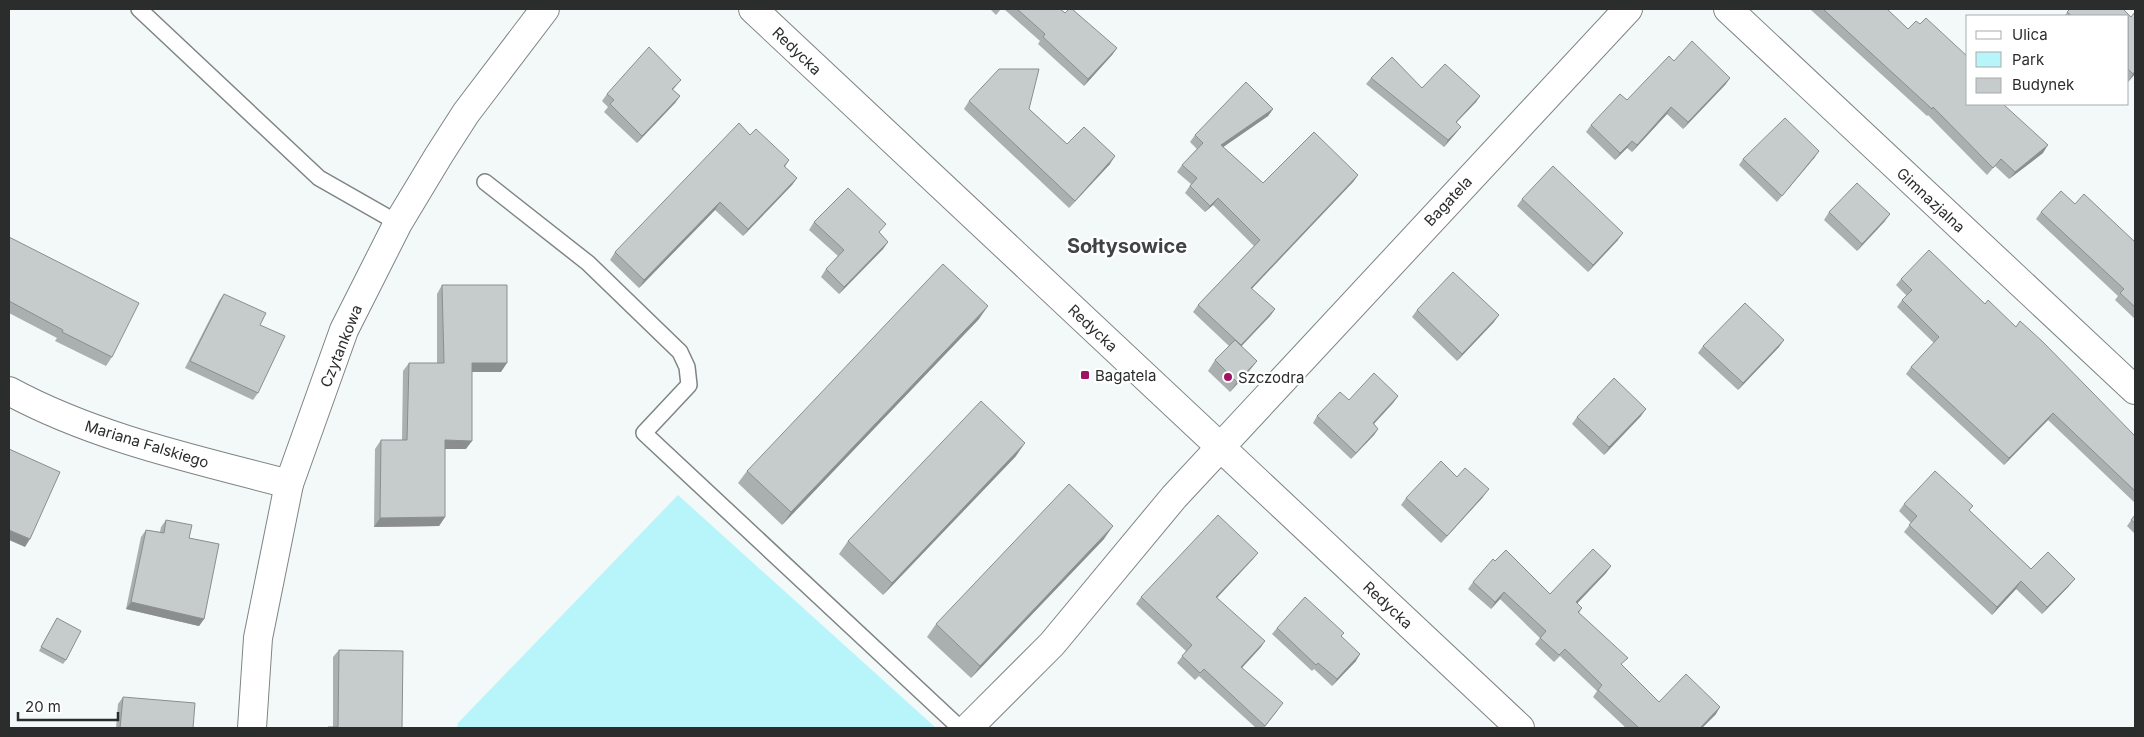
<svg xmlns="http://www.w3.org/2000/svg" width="2144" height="737" font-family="Inter,sans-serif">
  <rect width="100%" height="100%" fill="#f3f8f8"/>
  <path fill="#b8f5fa" d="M 678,495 L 936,728 L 457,728 L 458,723 Z"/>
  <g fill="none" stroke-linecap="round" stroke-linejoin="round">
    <g stroke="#7f8485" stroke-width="18">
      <g id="service">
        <path d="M 139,9 L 319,178 L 398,223"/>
        <path d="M 485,182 L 588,263 L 680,352 L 687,367 L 689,385 L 644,433 L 960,728"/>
      </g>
    </g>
    <g stroke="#7f8485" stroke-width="30">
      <g id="minor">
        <path d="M 1728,9 L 2135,390"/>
        <path d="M 9,391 C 96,438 194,459 289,484"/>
        <path d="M 252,728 L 258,638 L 289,484 L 344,330 L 398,223 L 439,155 L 466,113 L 545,9"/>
        <path d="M 968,728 L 1052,644 L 1174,497 L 1628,9"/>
      </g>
    </g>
    <g stroke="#7f8485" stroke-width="30">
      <path id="tertiary" d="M 753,9 L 1520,728"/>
    </g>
    <use href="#service" stroke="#fff" stroke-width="15"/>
    <use href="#minor" stroke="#fff" stroke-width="28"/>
    <use href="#tertiary" stroke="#fff" stroke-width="28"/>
  </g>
  <g fill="#aaafaf">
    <path d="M 990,9 L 1001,9 L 996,15 Z"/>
    <path d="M 1004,9 L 1060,9 L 1065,13 L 1117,48 L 1112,55 L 1084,86 L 1038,44 L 1040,41 Z"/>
    <path d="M 1812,9 L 1887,9 L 1908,29 L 1968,104 L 2043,153 L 2009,179 L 1995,166 L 1987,175 L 1928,115 L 1927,116 L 1811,10 Z"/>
    <path d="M 2070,9 L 2123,9 L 2131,17 L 2135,12 L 2135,74 L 2128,82 L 2128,16 L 2064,16 Z"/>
    <path d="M 1674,61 L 1730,78 L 1725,85 L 1683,129 L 1667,114 L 1632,152 L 1627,148 L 1615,160 L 1586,132 L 1591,125 L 1627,100 Z"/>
    <path d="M 1371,78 L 1422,88 L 1480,96 L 1476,102 L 1456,123 L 1461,127 L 1456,133 L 1444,147 L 1366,84 Z"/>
    <path d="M 681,80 L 673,90 L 680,96 L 675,103 L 637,143 L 604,112 L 608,107 L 602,101 L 607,94 Z"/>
    <path d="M 969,101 L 1029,109 L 1067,144 L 1110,164 L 1069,208 L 964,109 Z"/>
    <path d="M 1273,109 L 1268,116 L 1223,147 L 1263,183 L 1358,175 L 1353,182 L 1251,289 L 1275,309 L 1270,316 L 1241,346 L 1257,361 L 1249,371 L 1230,392 L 1208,371 L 1215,360 L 1229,346 L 1193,312 L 1198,305 L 1254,246 L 1213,205 L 1205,212 L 1185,193 L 1191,184 L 1177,172 L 1182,165 L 1197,149 L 1190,142 L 1195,135 Z"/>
    <path d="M 750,135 L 789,160 L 785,167 L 797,178 L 792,185 L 743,236 L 715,210 L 639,288 L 610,260 L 615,252 Z"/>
    <path d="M 1815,157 L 1777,202 L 1739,165 L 1743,159 Z"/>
    <path d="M 1522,199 L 1618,240 L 1588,272 L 1517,206 Z"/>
    <path d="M 2075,204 L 2135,242 L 2135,319 L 2115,300 L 2118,296 L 2036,219 L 2041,212 Z"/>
    <path d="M 1829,212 L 1885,221 L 1857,251 L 1824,220 Z"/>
    <path d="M 814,222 L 880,233 L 888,242 L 883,249 L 839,294 L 821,277 L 826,269 L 838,256 L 809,230 Z"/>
    <path d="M 9,237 L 112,357 L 106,366 L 55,341 L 57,338 L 9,313 Z"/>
    <path d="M 1901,279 L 1985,304 L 2016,327 L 2135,436 L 2135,503 L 2048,420 L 2004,465 L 1906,374 L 1911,367 L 1934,343 L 1897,307 L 1902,300 L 1907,296 L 1896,285 Z"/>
    <path d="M 442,285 L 501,372 L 472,372 L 466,449 L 445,449 L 445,517 L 439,526 L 374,527 L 375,449 L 381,440 L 402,440 L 403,371 L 409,363 L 437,363 L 437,294 Z"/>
    <path d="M 224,294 L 260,325 L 258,393 L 253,400 L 185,368 L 219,301 Z"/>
    <path d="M 1417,310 L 1494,322 L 1457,361 L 1412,317 Z"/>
    <path d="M 979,319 L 782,525 L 738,483 L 747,471 Z"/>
    <path d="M 1703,346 L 1779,347 L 1738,390 L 1698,353 Z"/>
    <path d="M 1398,396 L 1393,403 L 1374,424 L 1378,429 L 1374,435 L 1351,459 L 1313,423 L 1317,416 L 1349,400 Z"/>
    <path d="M 1641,416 L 1604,455 L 1572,424 L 1577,417 Z"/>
    <path d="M 1016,456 L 883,595 L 839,554 L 848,541 Z"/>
    <path d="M 1457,477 L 1483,497 L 1441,543 L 1401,505 L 1406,498 Z"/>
    <path d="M 1904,504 L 1970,511 L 2031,569 L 2069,586 L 2042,614 L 2016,589 L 1992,615 L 1904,532 L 1911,523 L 1899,511 Z"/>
    <path d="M 2135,515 L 2135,534 L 2127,526 Z"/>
    <path d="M 166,520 L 189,538 L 204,619 L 199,626 L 126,609 L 141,537 L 146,530 L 160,532 L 161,527 Z"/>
    <path d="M 1104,539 L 971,678 L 927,637 L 936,624 Z"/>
    <path d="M 1253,559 L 1217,598 L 1261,647 L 1242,668 L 1278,710 L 1264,728 L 1256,728 L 1199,676 L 1195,680 L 1177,663 L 1186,651 L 1136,604 L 1141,597 Z"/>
    <path d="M 1495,561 L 1550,594 L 1611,566 L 1606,573 L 1577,603 L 1582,608 L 1579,613 L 1622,665 L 1659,702 L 1716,714 L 1702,728 L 1626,728 L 1593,697 L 1597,691 L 1560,656 L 1554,662 L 1535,644 L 1540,638 L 1500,599 L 1491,609 L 1468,589 L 1473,582 Z"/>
    <path d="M 57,618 L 66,660 L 63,664 L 39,651 Z"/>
    <path d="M 1277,628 L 1356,661 L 1332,686 L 1314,669 L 1312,671 L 1272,634 Z"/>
    <path d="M 339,650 L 402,728 L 328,728 L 328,727 L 333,727 L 333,657 Z"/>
    <path d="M 123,697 L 193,728 L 116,728 L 118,704 Z"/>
  </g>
  <g fill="#8b8e8f">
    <path d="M 1117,48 L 1112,55 L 1084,86 L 1088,79 Z"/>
    <path d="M 2135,71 L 2135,74 L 2128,82 L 2133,74 Z"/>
    <path d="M 1730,78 L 1725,85 L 1683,129 L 1688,122 Z"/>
    <path d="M 680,96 L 675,103 L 637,143 L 642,136 Z"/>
    <path d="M 1480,96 L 1476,102 L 1451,128 L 1456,122 Z"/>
    <path d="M 1671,107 L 1667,114 L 1632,152 L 1637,145 Z"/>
    <path d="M 1273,109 L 1268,116 L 1216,152 L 1221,145 Z"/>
    <path d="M 1461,127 L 1456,133 L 1444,147 L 1448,140 Z"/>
    <path d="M 1632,141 L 1627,148 L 1615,160 L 1620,153 Z"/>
    <path d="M 2048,145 L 2043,153 L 2009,179 L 2015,172 Z"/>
    <path d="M 1819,151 L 1815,157 L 1777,202 L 1782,196 Z"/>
    <path d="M 1115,156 L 1110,164 L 1069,208 L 1075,201 Z"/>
    <path d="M 1358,175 L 1353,182 L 1246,295 L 1251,288 Z"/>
    <path d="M 797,178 L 792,185 L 743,236 L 748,229 Z"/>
    <path d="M 1218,198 L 1213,205 L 1205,212 L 1210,206 Z"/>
    <path d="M 720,202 L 715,210 L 639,288 L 644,280 Z"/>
    <path d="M 1890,214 L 1885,221 L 1857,251 L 1862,244 Z"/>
    <path d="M 1623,233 L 1618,240 L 1588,272 L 1593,265 Z"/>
    <path d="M 888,242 L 883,249 L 839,294 L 844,287 Z"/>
    <path d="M 988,306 L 979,319 L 782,525 L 791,512 Z"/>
    <path d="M 1275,309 L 1270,316 L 1236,352 L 1241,345 Z"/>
    <path d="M 1499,315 L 1494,322 L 1457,361 L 1462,354 Z"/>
    <path d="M 1784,340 L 1779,347 L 1738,390 L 1743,383 Z"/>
    <path d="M 1257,361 L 1249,371 L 1230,392 L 1237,382 Z"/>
    <path d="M 472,363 L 507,363 L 501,372 L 466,372 Z"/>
    <path d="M 1398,396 L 1393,403 L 1368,430 L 1373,423 Z"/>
    <path d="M 1646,409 L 1641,416 L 1604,455 L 1609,447 Z"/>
    <path d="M 2053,413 L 2048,420 L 2004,465 L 2009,458 Z"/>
    <path d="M 1378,429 L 1374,435 L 1351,459 L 1356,453 Z"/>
    <path d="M 445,440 L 472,441 L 466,449 L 439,449 Z"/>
    <path d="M 1025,443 L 1016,456 L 883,595 L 892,583 Z"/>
    <path d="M 1489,489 L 1483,497 L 1441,543 L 1447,536 Z"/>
    <path d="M 445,517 L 439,526 L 374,527 L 380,518 Z"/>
    <path d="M 1113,526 L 1104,539 L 971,678 L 980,666 Z"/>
    <path d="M 9,530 L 30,539 L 25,547 L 9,540 Z"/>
    <path d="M 1258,553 L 1253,559 L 1212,603 L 1216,597 Z"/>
    <path d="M 1611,566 L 1606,573 L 1572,609 L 1576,602 Z"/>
    <path d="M 2075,579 L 2069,586 L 2042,614 L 2047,607 Z"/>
    <path d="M 2021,581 L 2016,589 L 1992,615 L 1997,607 Z"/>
    <path d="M 1504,592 L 1500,599 L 1491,609 L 1495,602 Z"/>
    <path d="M 131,602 L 204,619 L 199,626 L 126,609 Z"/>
    <path d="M 1265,641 L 1261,647 L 1236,674 L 1241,667 Z"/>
    <path d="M 1360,654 L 1356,661 L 1332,686 L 1337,679 Z"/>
    <path d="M 1720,707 L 1716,714 L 1702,728 L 1700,728 Z"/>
  </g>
  <g fill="#c6cbcc" stroke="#8b8e8f">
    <path d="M 1017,9 L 1060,9 L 1065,13 L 1069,9 L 1072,9 L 1117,48 L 1088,79 L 1043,37 L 1045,34 Z"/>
    <path d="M 1823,9 L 1887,9 L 1908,29 L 1916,21 L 1920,24 L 1926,18 L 1968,57 L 1968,104 L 2003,104 L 2048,145 L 2015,172 L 2001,159 L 1993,168 L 1933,107 L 1932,109 Z"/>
    <path d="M 2070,9 L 2123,9 L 2131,17 L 2135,12 L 2135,71 L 2133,74 L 2128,69 L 2128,16 L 2072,16 L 2067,12 Z"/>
    <path d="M 1692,41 L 1730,78 L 1688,122 L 1671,107 L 1637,145 L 1632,141 L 1620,153 L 1591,125 L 1620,94 L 1627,100 L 1669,56 L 1674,61 Z"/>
    <path d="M 649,47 L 681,80 L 672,89 L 680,96 L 642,136 L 610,104 L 614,100 L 607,94 Z"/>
    <path d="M 1392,57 L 1422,88 L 1445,64 L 1480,96 L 1456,122 L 1461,127 L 1448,140 L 1371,78 Z"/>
    <path d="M 999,69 L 1039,69 L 1029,109 L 1067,144 L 1084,127 L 1115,156 L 1075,201 L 969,101 Z"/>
    <path d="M 1246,82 L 1273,109 L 1221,145 L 1263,183 L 1314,132 L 1358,175 L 1251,288 L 1275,309 L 1241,345 L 1198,305 L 1260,240 L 1218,198 L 1210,206 L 1190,186 L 1197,178 L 1182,165 L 1203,143 L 1195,135 Z"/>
    <path d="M 1785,118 L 1819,151 L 1782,196 L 1743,159 Z"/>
    <path d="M 739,123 L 750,135 L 756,129 L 789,160 L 784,166 L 797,178 L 748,229 L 720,202 L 644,280 L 615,252 Z"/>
    <path d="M 1553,166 L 1623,233 L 1593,265 L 1522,199 Z"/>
    <path d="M 1857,183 L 1890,214 L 1862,244 L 1829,212 Z"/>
    <path d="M 848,188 L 886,224 L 879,232 L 888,242 L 844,287 L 826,269 L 844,250 L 814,222 Z"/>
    <path d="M 2061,191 L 2075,204 L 2084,194 L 2135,242 L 2135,307 L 2120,293 L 2124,289 L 2041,212 Z"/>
    <path d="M 9,237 L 139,303 L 112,357 L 62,332 L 63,330 L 9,301 Z"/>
    <path d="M 1929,250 L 1985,304 L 1988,300 L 2016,327 L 2020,321 L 2043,342 L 2135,436 L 2135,491 L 2053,413 L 2009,458 L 1911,367 L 1939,337 L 1902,300 L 1912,290 L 1901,279 Z"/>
    <path d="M 943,264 L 988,306 L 791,512 L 747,471 Z"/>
    <path d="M 1453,272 L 1499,315 L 1462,354 L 1417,310 Z"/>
    <path d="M 442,285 L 507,285 L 507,363 L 472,363 L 472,441 L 445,440 L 445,517 L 380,518 L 381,440 L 407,440 L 409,363 L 444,363 Z"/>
    <path d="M 224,294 L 266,313 L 260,325 L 285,336 L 258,393 L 190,361 Z"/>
    <path d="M 1745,303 L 1784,340 L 1743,383 L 1703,346 Z"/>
    <path d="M 1235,340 L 1257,361 L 1237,382 L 1215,360 Z"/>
    <path d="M 1374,373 L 1398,396 L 1373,423 L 1378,429 L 1356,453 L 1317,416 L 1340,392 L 1349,400 Z"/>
    <path d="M 1614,378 L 1646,409 L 1609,447 L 1577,417 Z"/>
    <path d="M 981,401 L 1025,443 L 892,583 L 848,541 Z"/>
    <path d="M 9,449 L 60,472 L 30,539 L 9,530 Z"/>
    <path d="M 1441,461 L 1457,477 L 1465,468 L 1489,489 L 1447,536 L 1406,498 Z"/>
    <path d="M 1935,471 L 1973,506 L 1969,510 L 2031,569 L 2048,552 L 2075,579 L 2047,607 L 2021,581 L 1997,607 L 1909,525 L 1917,516 L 1904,504 Z"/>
    <path d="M 1069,484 L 1113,526 L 980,666 L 936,624 Z"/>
    <path d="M 1218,515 L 1258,553 L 1216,597 L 1265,641 L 1241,667 L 1283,703 L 1265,726 L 1204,669 L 1200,673 L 1182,656 L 1192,645 L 1141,597 Z"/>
    <path d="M 2135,515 L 2135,523 L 2131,520 Z"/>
    <path d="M 166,520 L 192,525 L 189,538 L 219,544 L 204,619 L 131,602 L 146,530 L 164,533 Z"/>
    <path d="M 1593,549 L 1611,566 L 1576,602 L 1582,608 L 1578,612 L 1628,658 L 1621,664 L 1659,702 L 1686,674 L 1720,707 L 1700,728 L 1639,728 L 1598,690 L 1602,685 L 1565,649 L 1559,655 L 1540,638 L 1546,631 L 1504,592 L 1495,602 L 1473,582 L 1493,559 L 1495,561 L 1506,550 L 1550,594 Z"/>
    <path d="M 1305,597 L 1344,633 L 1341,636 L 1360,654 L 1337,679 L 1318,663 L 1316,665 L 1277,628 Z"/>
    <path d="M 57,618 L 81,631 L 66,660 L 41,647 Z"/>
    <path d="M 339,650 L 403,651 L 402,728 L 328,728 L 328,727 L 338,727 Z"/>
    <path d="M 123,697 L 195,703 L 193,728 L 120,728 Z"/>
  </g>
  <g fill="#9e1463" stroke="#fff" stroke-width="2">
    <rect x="1080" y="370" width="10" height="10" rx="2.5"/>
    <circle cx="1228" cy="377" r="5"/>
  </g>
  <g text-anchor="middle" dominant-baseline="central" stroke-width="4.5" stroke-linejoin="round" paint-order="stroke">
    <g font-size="15" fill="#2b2d2d" stroke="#fff">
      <text transform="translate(797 51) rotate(44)">Redycka</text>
      <text transform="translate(1931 200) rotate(43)">Gimnazjalna</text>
      <text transform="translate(1448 201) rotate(-47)">Bagatela</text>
      <text transform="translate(1093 328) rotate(43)">Redycka</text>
      <text transform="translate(341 346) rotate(-68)">Czytankowa</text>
      <text transform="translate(147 444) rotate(17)">Mariana Falskiego</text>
      <text transform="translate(1388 605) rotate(43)">Redycka</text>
    </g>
    <g font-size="15" fill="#2b2d2d" stroke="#fff" text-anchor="start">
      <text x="1095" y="375">Bagatela</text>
      <text x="1238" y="377">Szczodra</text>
    </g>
    <g font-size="20" font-weight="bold" fill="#3f4444" stroke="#fff">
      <text x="1127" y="246">Sołtysowice</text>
    </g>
  </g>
  <rect width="2144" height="737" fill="none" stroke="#2b2d2d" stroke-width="20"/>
  <rect x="1966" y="15" width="162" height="90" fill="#ffffff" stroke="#aaabab"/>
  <rect x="1976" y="31" width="25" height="8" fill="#ffffff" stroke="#aaabab"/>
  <text x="2012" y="40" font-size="15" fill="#2b2d2d">Ulica</text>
  <rect x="1976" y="52" width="25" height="15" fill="#b8f5fa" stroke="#aaabab"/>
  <text x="2012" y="65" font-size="15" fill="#2b2d2d">Park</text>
  <rect x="1976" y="78" width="25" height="15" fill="#c6cbcc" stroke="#aaabab"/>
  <text x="2012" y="90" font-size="15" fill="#2b2d2d">Budynek</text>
  <path d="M18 712v8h100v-8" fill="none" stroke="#2b2d2d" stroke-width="2.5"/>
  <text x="25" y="712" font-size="15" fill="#2b2d2d" stroke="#ffffff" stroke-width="4" paint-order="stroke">20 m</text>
</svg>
